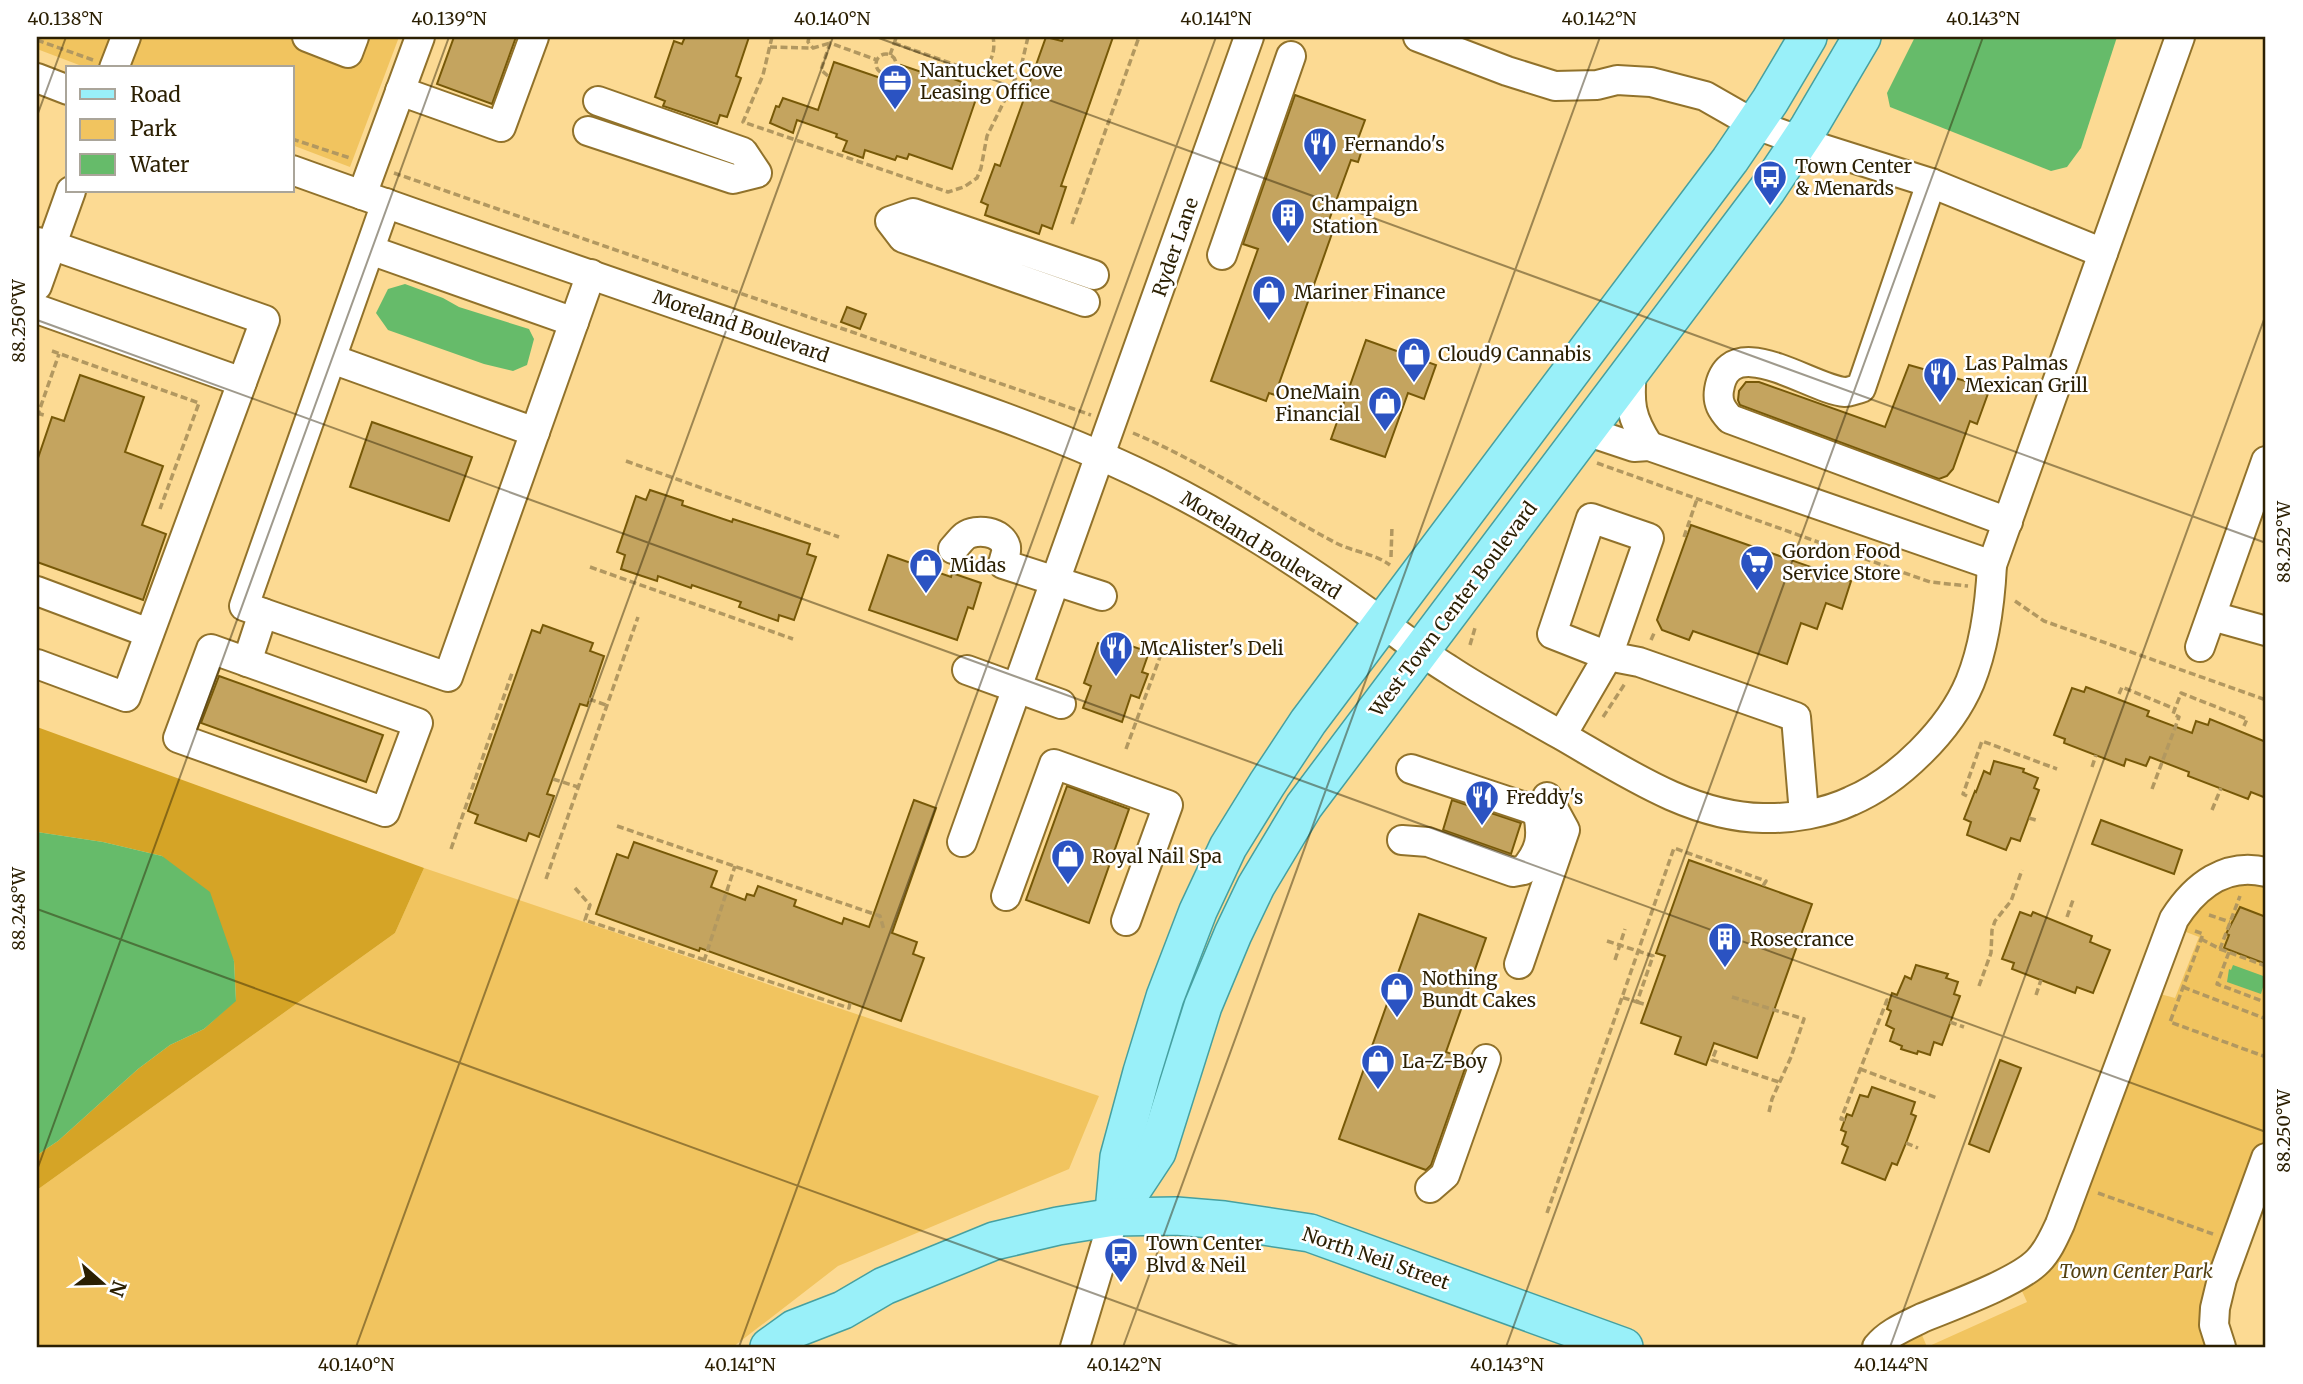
<svg xmlns="http://www.w3.org/2000/svg" width="2303" height="1384" font-family="Merriweather,serif">
  <rect width="100%" height="100%" fill="#fcda93"/>
  <g fill="#f1c45f">
    <path d="M 37,37 L 399,37 L 350,167 L 292,145 L 292,68 L 87,68 L 37,49 Z"/>
    <path d="M 424,868 L 1099,1096 L 1069,1169 L 838,1266 L 733,1347 L 37,1347 L 37,1190 L 395,933 Z"/>
    <path d="M 2266,881 L 2266,1136 L 2216,1269 L 2209,1347 L 1901,1347 L 1916,1332 L 1922,1335 L 1927,1347 L 2027,1302 L 2021,1289 L 2160,994 L 2175,998 L 2199,937 L 2186,932 L 2185,927 L 2204,899 L 2233,883 Z"/>
  </g>
  <path fill="#d5a426" d="M 37,727 L 424,868 L 395,933 L 37,1190 L 37,1155 L 58,1141 L 138,1069 L 170,1045 L 204,1029 L 236,1000 L 234,961 L 162,856 L 103,842 L 37,832 Z"/>
  <g fill="#66bb6a">
    <path d="M 1915,37 L 2117,37 L 2081,148 L 2067,167 L 2051,171 L 1890,107 L 1887,93 Z"/>
    <path d="M 405,284 L 443,298 L 459,307 L 529,329 L 534,339 L 527,365 L 513,371 L 484,364 L 388,330 L 376,313 L 388,289 Z"/>
    <path d="M 37,832 L 103,842 L 162,856 L 210,892 L 234,961 L 236,1001 L 204,1029 L 170,1045 L 138,1069 L 58,1141 L 37,1155 Z"/>
    <path d="M 2233,965 L 2266,977 L 2261,994 L 2227,982 L 2229,969 L 2231,970 Z"/>
  </g>
  <g fill="#c4a45f" stroke="#775908" stroke-width="2">
    <path d="M 454,37 L 516,37 L 492,104 L 437,84 Z"/>
    <path d="M 685,37 L 749,37 L 736,76 L 741,78 L 727,117 L 720,115 L 717,124 L 663,106 L 665,101 L 655,97 L 674,41 L 682,44 Z"/>
    <path d="M 1046,37 L 1062,41 L 1064,37 L 1113,37 L 1061,186 L 1066,187 L 1052,229 L 1042,225 L 1039,234 L 985,215 L 988,205 L 981,202 L 995,164 L 1000,166 Z"/>
    <path d="M 834,62 L 895,83 L 901,65 L 936,77 L 937,73 L 962,82 L 959,90 L 977,96 L 952,169 L 909,154 L 907,159 L 897,156 L 895,160 L 865,150 L 863,158 L 843,151 L 847,141 L 836,137 L 837,134 L 797,120 L 793,133 L 770,123 L 776,106 L 779,107 L 783,98 L 818,110 Z"/>
    <path d="M 1295,95 L 1365,120 L 1358,139 L 1365,141 L 1358,162 L 1351,160 L 1328,223 L 1335,225 L 1275,395 L 1269,393 L 1266,401 L 1211,381 L 1258,249 L 1243,244 Z"/>
    <path d="M 847,307 L 866,314 L 860,329 L 841,322 Z"/>
    <path d="M 1366,340 L 1436,365 L 1424,399 L 1408,393 L 1385,457 L 1331,439 Z"/>
    <path d="M 1909,365 L 1990,388 L 1977,424 L 1970,421 L 1953,469 L 1947,476 L 1939,479 L 1740,405 L 1738,400 L 1739,391 L 1746,382 L 1759,382 L 1885,427 Z"/>
    <path d="M 80,375 L 144,397 L 125,452 L 163,466 L 142,525 L 166,534 L 143,600 L 37,562 L 37,461 L 52,417 L 64,421 Z"/>
    <path d="M 372,422 L 472,457 L 449,521 L 350,487 Z"/>
    <path d="M 650,490 L 683,501 L 682,505 L 732,522 L 733,519 L 810,544 L 807,554 L 816,557 L 794,620 L 779,615 L 778,621 L 739,607 L 741,602 L 692,585 L 691,588 L 658,576 L 657,581 L 621,569 L 625,555 L 617,552 L 636,496 L 646,500 Z"/>
    <path d="M 1691,525 L 1851,581 L 1842,609 L 1826,603 L 1817,629 L 1801,623 L 1787,664 L 1693,631 L 1689,640 L 1662,630 L 1657,620 Z"/>
    <path d="M 888,555 L 951,577 L 952,573 L 981,583 L 973,609 L 968,607 L 957,640 L 869,610 Z"/>
    <path d="M 543,625 L 593,643 L 590,651 L 604,656 L 587,706 L 580,704 L 547,794 L 554,796 L 539,837 L 529,833 L 526,841 L 475,823 L 478,815 L 468,811 L 532,630 L 540,633 Z"/>
    <path d="M 1108,638 L 1149,652 L 1142,672 L 1148,674 L 1139,698 L 1131,695 L 1122,722 L 1083,708 L 1091,686 L 1084,683 L 1098,643 L 1105,646 Z"/>
    <path d="M 219,676 L 383,735 L 366,782 L 201,723 Z"/>
    <path d="M 2086,687 L 2149,711 L 2147,716 L 2192,733 L 2196,721 L 2208,725 L 2210,719 L 2266,742 L 2266,798 L 2251,792 L 2248,799 L 2188,776 L 2189,772 L 2150,757 L 2146,766 L 2126,759 L 2124,766 L 2064,743 L 2065,739 L 2054,735 L 2072,688 L 2084,692 Z"/>
    <path d="M 1994,761 L 2024,769 L 2023,772 L 2038,778 L 2034,788 L 2039,790 L 2020,841 L 2011,838 L 2006,850 L 1967,835 L 1971,822 L 1964,819 L 1975,791 L 1976,792 L 1984,771 L 1990,774 Z"/>
    <path d="M 1067,786 L 1129,809 L 1089,923 L 1026,900 Z"/>
    <path d="M 914,800 L 936,808 L 892,933 L 917,942 L 913,954 L 924,958 L 901,1021 L 700,948 L 699,951 L 596,914 L 617,854 L 628,858 L 634,842 L 717,871 L 711,887 L 745,900 L 747,894 L 754,896 L 758,886 L 796,900 L 794,906 L 842,924 L 844,918 L 869,927 Z"/>
    <path d="M 1452,800 L 1521,823 L 1511,854 L 1443,830 Z"/>
    <path d="M 2101,820 L 2182,850 L 2174,874 L 2092,844 Z"/>
    <path d="M 1689,860 L 1812,904 L 1757,1058 L 1714,1043 L 1706,1065 L 1675,1054 L 1681,1037 L 1641,1023 L 1665,956 L 1656,953 Z"/>
    <path d="M 2240,907 L 2266,917 L 2266,964 L 2224,948 L 2229,935 L 2226,934 Z"/>
    <path d="M 2020,912 L 2031,916 L 2033,912 L 2092,936 L 2090,942 L 2110,950 L 2093,993 L 2077,987 L 2075,993 L 2012,969 L 2014,963 L 2002,959 Z"/>
    <path d="M 1419,914 L 1486,938 L 1446,1052 L 1468,1060 L 1431,1165 L 1426,1170 L 1339,1139 Z"/>
    <path d="M 1916,965 L 1948,974 L 1946,978 L 1958,982 L 1954,994 L 1960,996 L 1942,1045 L 1934,1042 L 1930,1055 L 1918,1051 L 1917,1054 L 1901,1049 L 1902,1046 L 1890,1041 L 1894,1029 L 1886,1025 L 1891,1011 L 1887,1009 L 1892,993 L 1897,995 L 1905,976 L 1911,979 Z"/>
    <path d="M 2000,1060 L 2021,1068 L 1989,1152 L 1969,1144 Z"/>
    <path d="M 1872,1087 L 1915,1102 L 1911,1114 L 1916,1116 L 1906,1143 L 1897,1165 L 1892,1163 L 1885,1180 L 1842,1163 L 1848,1147 L 1842,1144 L 1846,1132 L 1841,1130 L 1847,1114 L 1852,1116 L 1860,1095 L 1868,1097 Z"/>
  </g>
  <g fill="none" stroke-linecap="round" stroke-linejoin="round">
    <g stroke="#91722b" stroke-width="32">
      <g id="minor">
        <path d="M 307,37 L 348,53 L 354,37"/>
        <path d="M 1418,37 L 1507,71 L 1555,86 L 1597,85 L 1617,80 L 1651,82 L 1705,96 L 1754,124 L 1814,146 L 1931,183 L 2103,253"/>
        <path d="M 114,68 L 126,37"/>
        <path d="M 37,78 L 68,90"/>
        <path d="M 400,91 L 501,127 L 534,37"/>
        <path d="M 588,131 L 733,179 L 757,173 L 743,152 L 598,101"/>
        <path d="M 292,170 C 453,228 615,283 776,339 C 894,380 1022,418 1134,471 C 1222,512 1304,566 1383,623 C 1404,638 1425,655 1448,669 C 1484,693 1523,713 1561,735 C 1622,770 1690,817 1763,818 C 1791,819 1826,813 1851,801 C 1898,781 1950,730 1970,682 C 1985,645 1990,605 1992,565 L 2180,37"/>
        <path d="M 1931,183 L 1861,388 C 1856,389 1850,392 1845,392 C 1812,390 1729,327 1719,390 C 1717,403 1722,410 1730,419 L 2008,522"/>
        <path d="M 362,195 L 420,37"/>
        <path d="M 386,203 L 244,606 L 263,613 L 448,677 L 591,274"/>
        <path d="M 37,242 L 51,245 L 265,320 L 126,697 L 37,664"/>
        <path d="M 370,250 L 574,322"/>
        <path d="M 1222,255 L 1291,56"/>
        <path d="M 37,286 L 71,191"/>
        <path d="M 1085,302 L 903,238 L 890,221 L 913,213 L 1094,275"/>
        <path d="M 37,309 L 242,382"/>
        <path d="M 332,359 L 535,432"/>
        <path d="M 1632,370 C 1629,403 1630,417 1649,446"/>
        <path d="M 1586,431 L 1634,447 L 1649,446 L 1992,565"/>
        <path d="M 953,549 C 957,545 961,539 965,536 C 976,528 1002,531 1006,547 C 1007,552 1004,559 1003,564 L 1102,596"/>
        <path d="M 37,591 L 149,633"/>
        <path d="M 2212,616 L 2266,631"/>
        <path d="M 2200,647 L 2266,461"/>
        <path d="M 211,649 L 418,723 L 385,812 L 178,738 Z"/>
        <path d="M 247,662 L 263,613"/>
        <path d="M 967,670 L 1061,704"/>
        <path d="M 1562,735 L 1608,656 L 1649,538 L 1591,518 L 1552,634 L 1608,656 L 1639,662 L 1796,717 L 1804,814"/>
        <path d="M 1402,840 L 1428,842 L 1513,872 L 1524,870 C 1540,851 1543,838 1538,814 L 1531,809 L 1411,769"/>
        <path d="M 962,842 L 1249,37"/>
        <path d="M 1006,896 L 1054,764 L 1168,805 L 1126,921"/>
        <path d="M 1519,964 L 1565,830 L 1547,797"/>
        <path d="M 1430,1188 L 1445,1175 L 1486,1059"/>
        <path d="M 1075,1347 L 1114,1217"/>
        <path d="M 1877,1347 C 1888,1333 1906,1326 1922,1318 C 1951,1306 2018,1282 2038,1261 C 2048,1251 2054,1237 2060,1224 L 2174,919 C 2195,886 2226,862 2266,872"/>
        <path d="M 2221,1347 L 2214,1325 L 2215,1308 L 2222,1279 L 2266,1158"/>
      </g>
    </g>
    <g stroke="#46a0a0" stroke-width="40">
      <g id="major">
        <path d="M 1114,1212 L 1119,1157 L 1142,1072 L 1165,997 L 1198,911 L 1228,847 L 1267,784 L 1308,722 L 1730,160 L 1770,101 L 1808,37"/>
        <path d="M 1114,1217 L 1157,1152 L 1203,1006 L 1233,934 L 1256,886 L 1304,806 L 1767,190 L 1809,127 L 1862,37"/>
        <path d="M 769,1347 L 794,1329 L 843,1310 L 884,1286 L 994,1241 L 1058,1226 L 1114,1217 L 1176,1216 L 1224,1220 L 1310,1233 L 1624,1347"/>
      </g>
    </g>
    <g stroke="#b29860" stroke-width="3.5" stroke-dasharray="7 3.5" stroke-linecap="butt">
      <path d="M 772,37 L 763,75 L 743,122 L 948,192 L 964,187 L 977,178 L 981,168 L 987,136 L 1021,67 L 1028,37"/>
      <path d="M 809,37 L 808,42 L 813,48"/>
      <path d="M 908,37 L 910,37"/>
      <path d="M 37,40 L 93,60"/>
      <path d="M 894,43 L 978,73 C 991,65 996,52 993,37"/>
      <path d="M 770,47 L 813,48 L 830,43"/>
      <circle cx="886" cy="64" r="10"/>
      <path d="M 890,55 L 896,38 L 893,37"/>
      <path d="M 828,76 L 821,70 L 830,43 L 877,60"/>
      <path d="M 292,139 L 350,158"/>
      <path d="M 394,173 L 1091,415"/>
      <path d="M 1072,224 L 1139,37"/>
      <path d="M 52,351 L 199,403 L 160,509"/>
      <path d="M 37,413 L 47,416"/>
      <path d="M 37,417 L 59,354"/>
      <path d="M 1133,433 C 1205,463 1268,507 1336,543 C 1353,552 1374,553 1390,565"/>
      <path d="M 626,461 L 839,537"/>
      <path d="M 1597,463 L 1930,582 L 1968,586"/>
      <path d="M 1684,537 L 1697,499"/>
      <path d="M 1391,557 L 1392,526"/>
      <path d="M 590,567 L 793,639"/>
      <path d="M 2015,601 L 2044,621 L 2266,700"/>
      <path d="M 1651,640 L 1655,631"/>
      <path d="M 1470,645 L 1475,628"/>
      <path d="M 2119,694 L 2122,687 L 2175,709"/>
      <path d="M 589,699 L 606,705"/>
      <path d="M 1603,717 L 1626,682"/>
      <path d="M 1126,749 L 1160,657"/>
      <path d="M 2092,767 L 2096,755"/>
      <path d="M 553,779 L 578,787"/>
      <path d="M 2152,789 L 2179,717 L 2173,714 L 2181,693 L 2247,719 L 2244,726"/>
      <path d="M 1967,796 L 1963,794 L 1982,741 L 2057,769"/>
      <path d="M 2212,810 L 2221,788"/>
      <path d="M 2029,818 L 2039,821"/>
      <path d="M 617,826 L 880,916 L 884,930"/>
      <path d="M 451,849 L 512,673"/>
      <path d="M 546,879 L 638,617"/>
      <path d="M 575,888 L 590,905 L 585,920 L 849,1008 L 850,1003"/>
      <path d="M 2209,915 L 2230,922"/>
      <path d="M 2067,917 L 2073,900"/>
      <path d="M 2195,931 L 2203,934 L 2170,1022 L 2266,1057"/>
      <path d="M 2201,939 L 2220,949 L 2240,896"/>
      <path d="M 1607,941 L 1653,956 L 1637,1002 L 1621,997"/>
      <path d="M 2220,949 L 2266,966"/>
      <path d="M 2229,952 L 2217,984 L 2265,1002 L 2266,999"/>
      <path d="M 1615,960 L 1625,929"/>
      <path d="M 704,961 L 735,866"/>
      <path d="M 1979,986 L 1991,953 L 1992,930 L 1995,921 L 2011,901 L 2022,870"/>
      <path d="M 2183,987 L 2266,1019"/>
      <path d="M 2036,995 L 2041,980"/>
      <path d="M 1732,997 L 1804,1019 L 1791,1057 L 1772,1099 L 1769,1112"/>
      <path d="M 1637,1002 L 1647,1005"/>
      <path d="M 1950,1022 L 1964,1027"/>
      <path d="M 1716,1050 L 1712,1060 L 1779,1082"/>
      <path d="M 1860,1069 L 1937,1098"/>
      <path d="M 1845,1120 L 1841,1119 L 1887,1000 L 1890,1001"/>
      <path d="M 1906,1143 L 1918,1148"/>
      <path d="M 2098,1193 L 2213,1234"/>
      <path d="M 1547,1213 L 1674,848 L 1766,881 L 1763,886"/>
    </g>
    <use href="#minor" stroke="#fff" stroke-width="28"/>
    <use href="#major" stroke="#99f0f9" stroke-width="37"/>
  </g>
  <path fill="none" stroke="#2b1f02" stroke-width="2" stroke-opacity="0.45" d="M 876,37 L 2266,543M 37,116 L 66,37M 37,320 L 2266,1132M 37,909 L 1241,1347M 37,1170 L 449,37M 356,1347 L 833,37M 739,1347 L 1216,37M 1123,1347 L 1600,37M 1506,1347 L 1983,37M 1890,1347 L 2266,314"/>
  <defs>
    <g id="office-pin" transform="scale(1.75)"><path d="M0 17L-7.5 6A9.5 9.5 0 1 1 7.5 6Z" fill="#2b53c2" stroke="#fff"/><path d="M-6-3h4V-5.5h4V-3h4V5H-6ZM-1-4.5V-3h2v-1.5ZM-6 0V1H6V0Z" fill="#fff"/></g>
    <g id="restaurant-pin" transform="scale(1.75)"><path d="M0 17L-7.5 6A9.5 9.5 0 1 1 7.5 6Z" fill="#2b53c2" stroke="#fff"/><path d="M-5-6h1v4h1v-4h1v4h1v-4h1v5L-1.5 .5V6h-2V.5L-5-1ZM5-6V6H3V1.5H1.5Q1.5-4 5-6Z" fill="#fff"/></g>
    <g id="bus-pin" transform="scale(1.75)"><path d="M0 17L-7.5 6A9.5 9.5 0 1 1 7.5 6Z" fill="#2b53c2" stroke="#fff"/><path d="M-5-6H5V4H4V6H2V4H-2V6H-4V4H-5ZM-3.5-4V0h7V-4ZM-3.5 1.2v1.5H-2V1.2ZM2 1.2v1.5H3.5V1.2Z" fill="#fff"/></g>
    <g id="building-pin" transform="scale(1.75)"><path d="M0 17L-7.5 6A9.5 9.5 0 1 1 7.5 6Z" fill="#2b53c2" stroke="#fff"/><path d="M-4-6H4V6H1V3H-1V6H-4ZM-2.5-4.3h1.7v1.8h-1.7ZM.8-4.3h1.7v1.8H.8ZM-2.5-1h1.7V.8h-1.7ZM.8-1h1.7V.8H.8Z" fill="#fff"/></g>
    <g id="shop-pin" transform="scale(1.75)"><path d="M0 17L-7.5 6A9.5 9.5 0 1 1 7.5 6Z" fill="#2b53c2" stroke="#fff"/><path d="M-5-2.5h2.3a2.7 3.5 0 0 1 5.4 0H5L5.5 6h-11ZM-1.5-2.5h3a1.5 2.3 0 0 0-3 0Z" fill="#fff"/></g>
    <g id="supermarket-pin" transform="scale(1.75)"><path d="M0 17L-7.5 6A9.5 9.5 0 1 1 7.5 6Z" fill="#2b53c2" stroke="#fff"/><path d="M-6-5.5h2.5l.6 2H6L4.5 2H-2.5L-4.4-4H-6ZM-1.5 3.2a1.3 1.3 0 1 0 .1 0ZM3 3.2a1.3 1.3 0 1 0 .1 0Z" fill="#fff"/></g>
  </defs>
  <g fill-rule="evenodd">
    <use href="#office-pin" x="895" y="81"/>
    <use href="#restaurant-pin" x="1320" y="144"/>
    <use href="#bus-pin" x="1770" y="177"/>
    <use href="#building-pin" x="1288" y="215"/>
    <use href="#shop-pin" x="1269" y="292"/>
    <use href="#shop-pin" x="1414" y="354"/>
    <use href="#restaurant-pin" x="1940" y="374"/>
    <use href="#shop-pin" x="1385" y="403"/>
    <use href="#supermarket-pin" x="1757" y="562"/>
    <use href="#shop-pin" x="926" y="565"/>
    <use href="#restaurant-pin" x="1116" y="648"/>
    <use href="#restaurant-pin" x="1482" y="797"/>
    <use href="#shop-pin" x="1068" y="856"/>
    <use href="#building-pin" x="1725" y="939"/>
    <use href="#shop-pin" x="1397" y="989"/>
    <use href="#shop-pin" x="1378" y="1061"/>
    <use href="#bus-pin" x="1121" y="1254"/>
  </g>
  <g text-anchor="middle" dominant-baseline="central" stroke-width="5" stroke-linejoin="round" paint-order="stroke">
    <g font-size="19" fill="#2b1f02" stroke="#fff" text-anchor="start">
      <text x="920" y="70">Nantucket Cove<tspan x="920" dy="22">Leasing Office</tspan></text>
      <text x="1344" y="144">Fernando's</text>
      <text x="1795" y="166">Town Center<tspan x="1795" dy="22">&amp; Menards</tspan></text>
      <text x="1312" y="204">Champaign<tspan x="1312" dy="22">Station</tspan></text>
      <text x="1294" y="292">Mariner Finance</text>
      <text x="1438" y="354">Cloud9 Cannabis</text>
      <text x="1965" y="363">Las Palmas<tspan x="1965" dy="22">Mexican Grill</tspan></text>
      <text x="1360" y="392" text-anchor="end">OneMain<tspan x="1360" dy="22">Financial</tspan></text>
      <text x="1782" y="551">Gordon Food<tspan x="1782" dy="22">Service Store</tspan></text>
      <text x="950" y="565">Midas</text>
      <text x="1140" y="648">McAlister's Deli</text>
      <text x="1506" y="797">Freddy's</text>
      <text x="1092" y="856">Royal Nail Spa</text>
      <text x="1750" y="939">Rosecrance</text>
      <text x="1422" y="978">Nothing<tspan x="1422" dy="22">Bundt Cakes</tspan></text>
      <text x="1402" y="1061">La-Z-Boy</text>
      <text x="1146" y="1243">Town Center<tspan x="1146" dy="22">Blvd &amp; Neil</tspan></text>
    </g>
    <g font-size="19" fill="#2b1f02" stroke="#fff">
      <text transform="translate(1175 247) rotate(-71)">Ryder Lane</text>
      <text transform="translate(741 326) rotate(19)">Moreland Boulevard</text>
      <text transform="translate(1261 545) rotate(32)">Moreland Boulevard</text>
      <text transform="translate(1453 609) rotate(-53)">West Town Center Boulevard</text>
      <text transform="translate(1376 1258) rotate(19)">North Neil Street</text>
    </g>
    <g font-size="19" font-style="italic" fill="#554111" stroke="#fff">
      <text x="2136" y="1271">Town Center Park</text>
    </g>
  </g>
  <rect width="2303" height="1384" fill="none" stroke="#ffffff" stroke-width="77"/>
  <rect x="66" y="66" width="228" height="126" fill="#ffffff" stroke="#aaa59a" stroke-width="2"/>
  <rect x="80" y="89" width="35" height="10" fill="#99f0f9" stroke="#aaa59a" stroke-width="2"/>
  <text x="130" y="102" font-size="21" fill="#2b1f02">Road</text>
  <rect x="80" y="119" width="35" height="21" fill="#f1c45f" stroke="#aaa59a" stroke-width="2"/>
  <text x="130" y="136" font-size="21" fill="#2b1f02">Park</text>
  <rect x="80" y="154" width="35" height="21" fill="#66bb6a" stroke="#aaa59a" stroke-width="2"/>
  <text x="130" y="172" font-size="21" fill="#2b1f02">Water</text>
  <g transform="translate(102 1283) rotate(110)" stroke="#ffffff" stroke-width="5" paint-order="stroke">
  <path d="M0-5L12 26L0 18L-12 26Z" fill="#2b1f02"/>
  <text y="-10" font-size="19" font-weight="bold" text-anchor="middle" fill="#2b1f02">N</text>
  </g>
  <rect x="38" y="38" width="2226" height="1308" fill="none" stroke="#2b1f02" stroke-width="2.5"/>
  <g font-size="18" text-anchor="middle" fill="#2b1f02">
    <text x="65" y="25">40.138°N</text>
    <text x="449" y="25">40.139°N</text>
    <text x="832" y="25">40.140°N</text>
    <text x="1216" y="25">40.141°N</text>
    <text x="1599" y="25">40.142°N</text>
    <text x="1983" y="25">40.143°N</text>
    <text transform="translate(19 321) rotate(-90)" y="6">88.250°W</text>
    <text transform="translate(2284 542) rotate(-90)" y="6">88.252°W</text>
    <text transform="translate(19 909) rotate(-90)" y="6">88.248°W</text>
    <text transform="translate(2284 1131) rotate(-90)" y="6">88.250°W</text>
    <text x="356" y="1371">40.140°N</text>
    <text x="740" y="1371">40.141°N</text>
    <text x="1124" y="1371">40.142°N</text>
    <text x="1507" y="1371">40.143°N</text>
    <text x="1891" y="1371">40.144°N</text>
  </g>
</svg>
